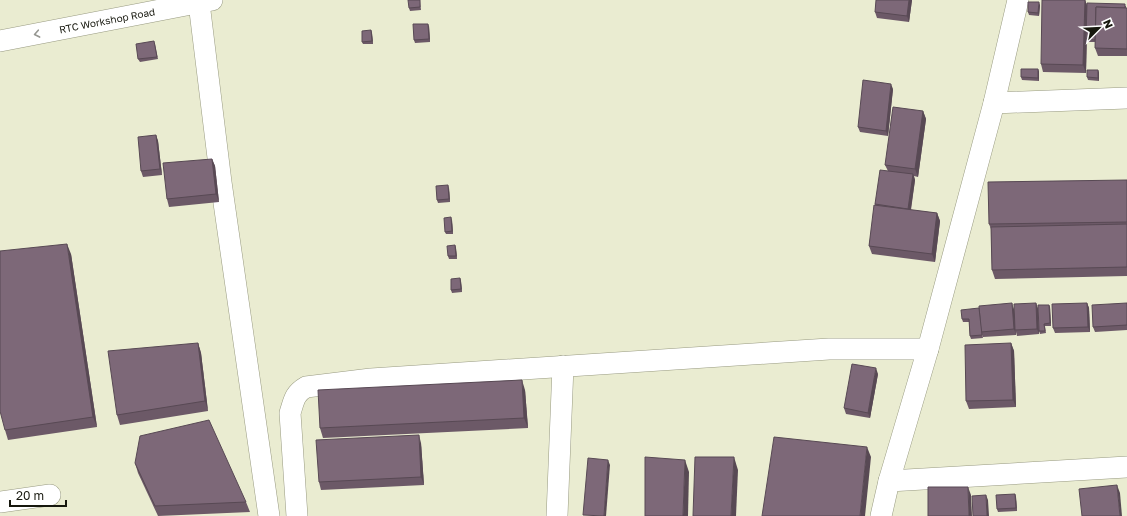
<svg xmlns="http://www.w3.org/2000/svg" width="1127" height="516" font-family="'Golos Text',sans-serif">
  <rect width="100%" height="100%" fill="#eaecd1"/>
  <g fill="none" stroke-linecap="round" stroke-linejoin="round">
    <g stroke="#989a81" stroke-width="22">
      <g id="minor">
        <path d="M 199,3 L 221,182 L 269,516"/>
        <path id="s1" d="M 0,41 L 212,0"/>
        <path d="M 994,103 L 1127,98"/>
        <path d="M 889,481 L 1127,467"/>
        <path d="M 0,502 L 50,495"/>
        <path d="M 297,516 L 290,413 C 294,401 294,394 306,387 L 371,379 L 829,349 L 928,349"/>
        <path d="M 557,516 L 563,366"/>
        <path d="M 881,516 L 889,481 L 928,349 L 994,103 L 1018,0"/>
      </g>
    </g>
    <use href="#minor" stroke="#fff" stroke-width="21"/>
  </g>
  <g fill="#6c5967">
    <path d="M 420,0 L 421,10 L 410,11 L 409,8 Z"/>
    <path d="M 912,0 L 909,22 L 877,18 L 875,12 Z"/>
    <path d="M 1085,0 L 1087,5 L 1126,6 L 1126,8 L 1127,8 L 1127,56 L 1098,56 L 1095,48 L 1095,42 L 1087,42 L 1087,40 L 1086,73 L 1043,72 L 1041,64 Z"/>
    <path d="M 1040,5 L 1039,16 L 1029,15 L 1028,12 Z"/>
    <path d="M 429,26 L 430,42 L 415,43 L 414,40 Z"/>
    <path d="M 371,30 L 372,33 L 373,44 L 363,44 L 362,42 Z"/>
    <path d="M 155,44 L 158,59 L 140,62 L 138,59 Z"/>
    <path d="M 1038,69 L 1039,72 L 1039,81 L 1022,80 L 1021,77 Z"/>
    <path d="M 1098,70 L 1099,73 L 1099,81 L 1088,80 L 1087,77 Z"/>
    <path d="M 893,89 L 888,136 L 860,132 L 858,127 Z"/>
    <path d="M 923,111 L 926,119 L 918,177 L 914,176 L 915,180 L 911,210 L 937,213 L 940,221 L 935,262 L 872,254 L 869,246 L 875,206 L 875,204 L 888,171 L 885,165 Z"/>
    <path d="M 156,135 L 158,141 L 162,175 L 143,177 L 141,171 Z"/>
    <path d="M 212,159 L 215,166 L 219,202 L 169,207 L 167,199 Z"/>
    <path d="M 1127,180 L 1127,276 L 995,279 L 992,270 L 991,229 L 989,224 Z"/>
    <path d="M 449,188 L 450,202 L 438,203 L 437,200 Z"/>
    <path d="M 452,220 L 453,234 L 446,234 L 445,232 Z"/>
    <path d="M 455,245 L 456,248 L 457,259 L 449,259 L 448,256 Z"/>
    <path d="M 71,254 L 97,427 L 8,440 L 5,430 Z"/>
    <path d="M 460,278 L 461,281 L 462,292 L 452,293 L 451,290 Z"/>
    <path d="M 1036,303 L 1038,309 L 1039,334 L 1017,336 L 1016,332 L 1016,335 L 983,337 L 982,334 L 983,338 L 971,339 L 970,336 L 969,322 L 963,322 L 962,319 L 1014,309 L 1015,317 Z"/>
    <path d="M 1087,303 L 1089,308 L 1090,332 L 1055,333 L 1053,328 Z"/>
    <path d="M 1127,303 L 1127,330 L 1095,332 L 1093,327 Z"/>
    <path d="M 1049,305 L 1050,307 L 1051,326 L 1045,326 L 1046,333 L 1040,334 L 1039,331 Z"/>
    <path d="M 198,343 L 201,353 L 208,411 L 120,425 L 117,415 Z"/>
    <path d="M 1011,343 L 1014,351 L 1016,407 L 969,409 L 966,401 Z"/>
    <path d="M 878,374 L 870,418 L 846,414 L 844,408 Z"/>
    <path d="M 525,390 L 528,428 L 323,438 L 320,428 Z"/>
    <path d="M 421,443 L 424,485 L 321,490 L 319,482 Z"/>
    <path d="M 135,463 L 246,502 L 250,512 L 158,516 L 138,473 Z"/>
    <path d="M 1015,494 L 1016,497 L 1017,511 L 998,512 L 997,509 Z"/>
  </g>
  <g fill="#584954">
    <path d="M 909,0 L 912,0 L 909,22 L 907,16 Z"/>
    <path d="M 1085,0 L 1087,6 L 1086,73 L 1083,65 Z"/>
    <path d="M 1039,2 L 1040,5 L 1039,16 L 1038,13 Z"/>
    <path d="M 428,24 L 429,26 L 430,42 L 429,39 Z"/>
    <path d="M 371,30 L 372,33 L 373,44 L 372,41 Z"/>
    <path d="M 1038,69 L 1039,72 L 1039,81 L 1038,78 Z"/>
    <path d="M 1098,70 L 1099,73 L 1099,81 L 1098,78 Z"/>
    <path d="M 891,84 L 893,89 L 888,136 L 886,131 Z"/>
    <path d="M 923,111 L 926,119 L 918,177 L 915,169 Z"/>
    <path d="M 156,135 L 158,141 L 162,175 L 160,169 Z"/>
    <path d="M 212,159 L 215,166 L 219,202 L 216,194 Z"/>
    <path d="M 913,174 L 915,180 L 910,214 L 908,209 Z"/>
    <path d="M 448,185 L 449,188 L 450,202 L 449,199 Z"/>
    <path d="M 937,213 L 940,221 L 935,262 L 932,254 Z"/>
    <path d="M 451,217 L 452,220 L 453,234 L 452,231 Z"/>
    <path d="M 67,244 L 71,254 L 97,427 L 93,417 Z"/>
    <path d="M 455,245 L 456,248 L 457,259 L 456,256 Z"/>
    <path d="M 460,278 L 461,281 L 462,292 L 461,289 Z"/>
    <path d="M 1012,303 L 1014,309 L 1016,330 L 1015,330 L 1016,335 L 1014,329 Z"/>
    <path d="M 1036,303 L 1038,309 L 1039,334 L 1037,329 Z"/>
    <path d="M 1087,303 L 1089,308 L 1090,332 L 1088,327 Z"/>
    <path d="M 1049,305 L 1050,307 L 1051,326 L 1050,323 Z"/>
    <path d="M 198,343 L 201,353 L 208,411 L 205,401 Z"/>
    <path d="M 1011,343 L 1014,351 L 1016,407 L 1013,400 Z"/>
    <path d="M 876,368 L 878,374 L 870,418 L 868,413 Z"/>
    <path d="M 522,380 L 525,390 L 528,428 L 524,418 Z"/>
    <path d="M 419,435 L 421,443 L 424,485 L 421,477 Z"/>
    <path d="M 867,447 L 871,457 L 865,516 L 860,516 Z"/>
    <path d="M 734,457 L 738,470 L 736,516 L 731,516 Z"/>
    <path d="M 608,460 L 610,465 L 606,516 L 604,516 Z"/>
    <path d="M 685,460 L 689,472 L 688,516 L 683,516 Z"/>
    <path d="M 1117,485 L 1120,493 L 1122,516 L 1120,516 Z"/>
    <path d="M 968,487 L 971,495 L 972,516 L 969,516 Z"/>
    <path d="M 1015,494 L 1016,497 L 1017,511 L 1016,508 Z"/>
    <path d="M 986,495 L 988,500 L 989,516 L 987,516 Z"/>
  </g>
  <g fill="#7d6878" stroke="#584954">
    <path d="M 408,0 L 420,0 L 420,7 L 409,8 Z"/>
    <path d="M 876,0 L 909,0 L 907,16 L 875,12 Z"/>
    <path d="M 1042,0 L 1085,0 L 1083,65 L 1041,64 Z"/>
    <path d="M 1028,2 L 1039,2 L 1038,13 L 1028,12 Z"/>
    <path d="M 1087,3 L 1125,4 L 1125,8 L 1096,7 L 1095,40 L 1086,39 Z"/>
    <path d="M 1096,7 L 1127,8 L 1127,49 L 1095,48 Z"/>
    <path d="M 413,24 L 428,24 L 429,39 L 414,40 Z"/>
    <path d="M 371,30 L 372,41 L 362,42 L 362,31 Z"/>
    <path d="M 154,41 L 157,57 L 138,59 L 136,44 Z"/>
    <path d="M 1021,69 L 1038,69 L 1038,78 L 1021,77 Z"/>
    <path d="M 1087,70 L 1098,70 L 1098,78 L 1087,77 Z"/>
    <path d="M 863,80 L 891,84 L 886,131 L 858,127 Z"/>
    <path d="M 893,107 L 923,111 L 915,169 L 885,165 Z"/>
    <path d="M 156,135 L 160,169 L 141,171 L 138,137 Z"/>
    <path d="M 212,159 L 216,194 L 167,199 L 163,163 Z"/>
    <path d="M 880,170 L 913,174 L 908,209 L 875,204 Z"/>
    <path d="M 1127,180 L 1127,222 L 989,224 L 988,182 Z"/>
    <path d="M 448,185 L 449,199 L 437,200 L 436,186 Z"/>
    <path d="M 874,205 L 937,213 L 932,254 L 869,246 Z"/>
    <path d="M 451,217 L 452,231 L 445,232 L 444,218 Z"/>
    <path d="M 1127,224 L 1127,267 L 992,270 L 991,227 Z"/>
    <path d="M 67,244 L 93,417 L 5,430 L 0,411 L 0,251 Z"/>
    <path d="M 455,245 L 456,256 L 448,256 L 447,246 Z"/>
    <path d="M 460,278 L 461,289 L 451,290 L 451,279 Z"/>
    <path d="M 1012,303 L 1014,329 L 981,332 L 979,306 Z"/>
    <path d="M 1036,303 L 1037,329 L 1015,330 L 1014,304 Z"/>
    <path d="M 1087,303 L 1088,327 L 1053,328 L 1052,304 Z"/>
    <path d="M 1127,303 L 1127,325 L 1093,327 L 1092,305 Z"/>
    <path d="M 1038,305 L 1049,305 L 1050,323 L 1044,324 L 1045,331 L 1039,331 Z"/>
    <path d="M 979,308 L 982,335 L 970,336 L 969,319 L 962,319 L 961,310 Z"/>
    <path d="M 198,343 L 205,401 L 117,415 L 108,351 Z"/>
    <path d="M 1011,343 L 1013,400 L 966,401 L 965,345 Z"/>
    <path d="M 852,364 L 876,368 L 868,413 L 844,408 Z"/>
    <path d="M 522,380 L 524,418 L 320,428 L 318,390 Z"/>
    <path d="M 209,420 L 246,502 L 155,506 L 135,463 L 140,436 Z"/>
    <path d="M 419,435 L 421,477 L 319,482 L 316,440 Z"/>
    <path d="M 774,437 L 867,447 L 860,516 L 762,516 Z"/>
    <path d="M 645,457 L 685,460 L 683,516 L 645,516 Z"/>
    <path d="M 695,457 L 734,457 L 731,516 L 693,516 Z"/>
    <path d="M 588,458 L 608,460 L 604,516 L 583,515 Z"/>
    <path d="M 1117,485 L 1120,516 L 1082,516 L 1079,489 Z"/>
    <path d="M 928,487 L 968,487 L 969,516 L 928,516 Z"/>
    <path d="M 1015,494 L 1016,508 L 997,509 L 996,495 Z"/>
    <path d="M 986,495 L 987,516 L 973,516 L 972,496 Z"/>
  </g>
  <defs><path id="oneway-chevron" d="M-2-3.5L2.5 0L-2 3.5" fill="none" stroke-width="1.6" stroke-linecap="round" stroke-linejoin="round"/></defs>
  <use stroke="#969792" href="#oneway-chevron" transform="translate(37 34) rotate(169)"/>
  <g text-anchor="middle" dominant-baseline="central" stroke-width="3.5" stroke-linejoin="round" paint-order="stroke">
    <g font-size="10" fill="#16170d" stroke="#fff">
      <text stroke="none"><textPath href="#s1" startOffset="109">RTC Workshop Road</textPath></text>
    </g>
  </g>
  <g transform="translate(1099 28) rotate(66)" stroke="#ffffff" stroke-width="3" paint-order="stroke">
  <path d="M0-3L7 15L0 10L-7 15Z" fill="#16170d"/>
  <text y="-6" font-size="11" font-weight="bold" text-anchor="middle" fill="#16170d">N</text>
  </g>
  <path d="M10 500v6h56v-6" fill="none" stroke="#16170d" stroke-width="2"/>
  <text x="16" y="500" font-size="12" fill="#16170d" stroke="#ffffff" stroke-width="3" paint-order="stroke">20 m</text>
</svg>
